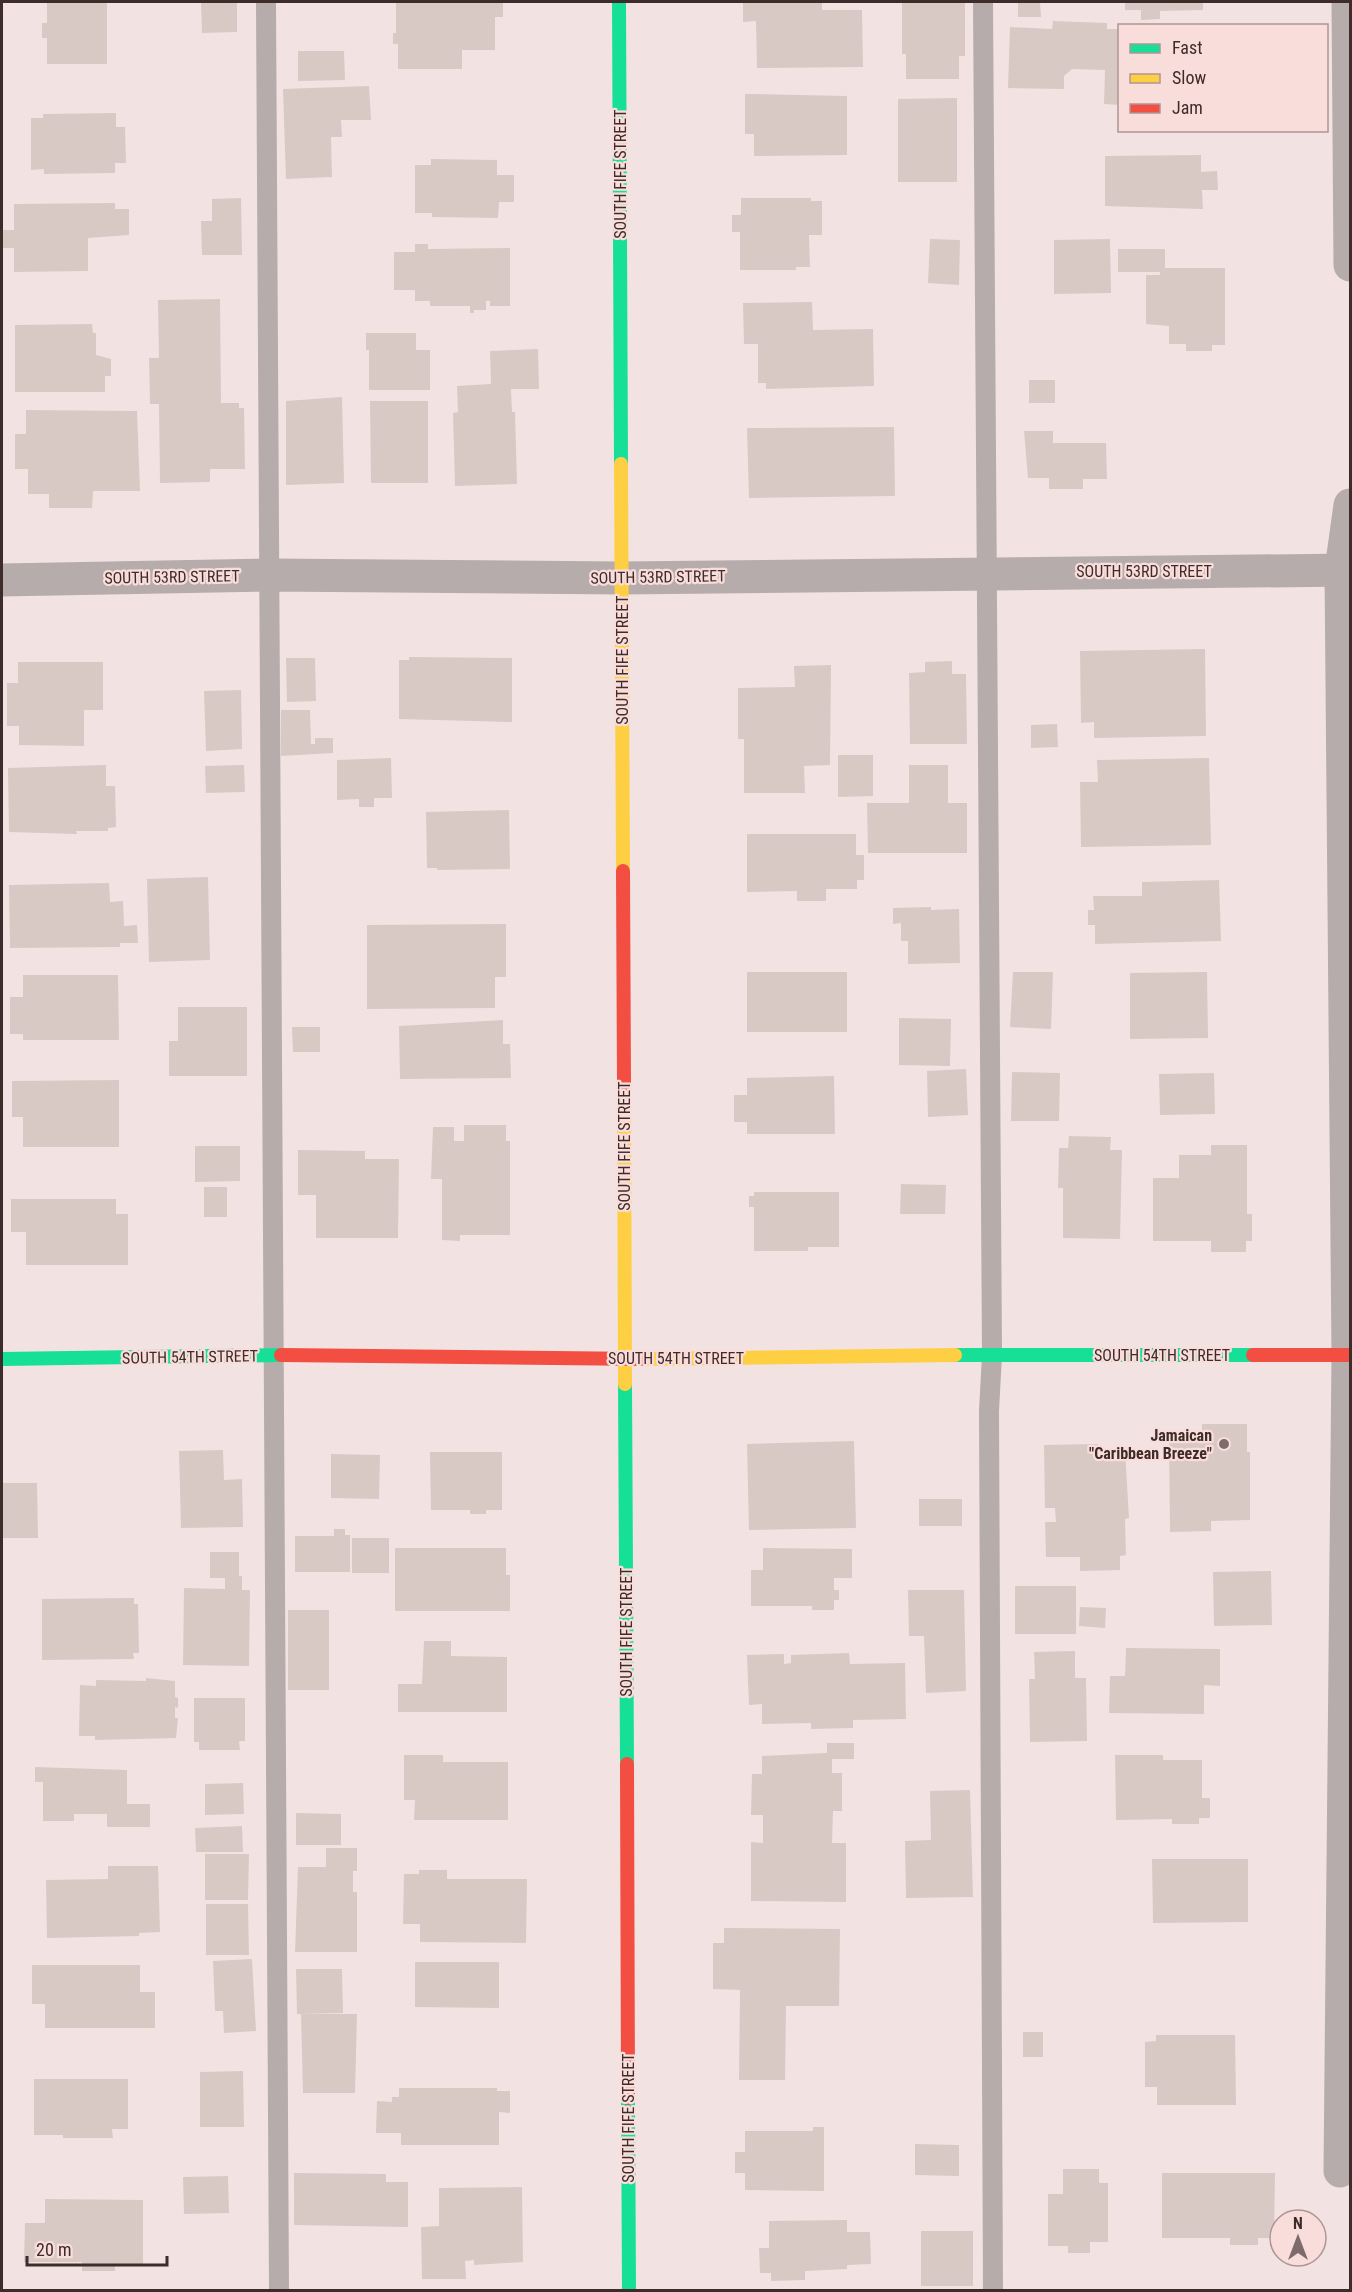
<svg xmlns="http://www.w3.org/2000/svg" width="1352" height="2292" font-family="'Roboto Condensed',sans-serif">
  <rect width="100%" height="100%" fill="#f2e3e2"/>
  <g fill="#d8c9c5">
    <path d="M 47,2 L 107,2 L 107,64 L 47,64 L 47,38 L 42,38 L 42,23 L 47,23 Z"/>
    <path d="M 201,2 L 237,2 L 237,32 L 202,33 Z"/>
    <path d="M 396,2 L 503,2 L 503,17 L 495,17 L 495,50 L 462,50 L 462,69 L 398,69 L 398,44 L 393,44 L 393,33 L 396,33 Z"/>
    <path d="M 743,2 L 822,2 L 822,10 L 862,10 L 863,67 L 757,68 L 756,21 L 743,22 Z"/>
    <path d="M 902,2 L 965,2 L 965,56 L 959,56 L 959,79 L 906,79 L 906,54 L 902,54 Z"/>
    <path d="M 1018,2 L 1040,2 L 1041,17 L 1018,17 Z"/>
    <path d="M 1125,2 L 1203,2 L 1203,10 L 1160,11 L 1160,19 L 1141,20 L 1141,10 L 1125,10 Z"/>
    <path d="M 1053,21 L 1107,23 L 1107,29 L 1120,29 L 1120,105 L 1104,104 L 1105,70 L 1072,69 L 1064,76 L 1064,89 L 1008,88 L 1010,27 L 1052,29 Z"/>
    <path d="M 298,51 L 344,51 L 345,80 L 298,81 Z"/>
    <path d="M 369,86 L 371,120 L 341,120 L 342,137 L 331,137 L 332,177 L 286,179 L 283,89 Z"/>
    <path d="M 745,94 L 847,96 L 847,155 L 754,156 L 754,134 L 745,134 Z"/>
    <path d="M 957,98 L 957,182 L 898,182 L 898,99 Z"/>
    <path d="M 116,113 L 116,127 L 125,127 L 126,163 L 115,163 L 115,173 L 44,174 L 44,169 L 31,170 L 31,118 L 43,118 L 43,114 Z"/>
    <path d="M 1201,155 L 1201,172 L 1217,171 L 1218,190 L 1202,190 L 1203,209 L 1105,206 L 1105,156 Z"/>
    <path d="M 431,159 L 497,160 L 497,175 L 514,175 L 514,202 L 499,202 L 498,218 L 432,217 L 432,213 L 415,213 L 415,165 L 431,165 Z"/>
    <path d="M 241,198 L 242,255 L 202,255 L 201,221 L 212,221 L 212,199 Z"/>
    <path d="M 741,198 L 811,198 L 811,201 L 822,201 L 822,235 L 809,235 L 810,267 L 796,267 L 796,270 L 740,270 L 740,232 L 732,232 L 732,215 L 741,215 Z"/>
    <path d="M 115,203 L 115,209 L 129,209 L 129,235 L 88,238 L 88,271 L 14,272 L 14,248 L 2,248 L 2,230 L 14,230 L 14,204 Z"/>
    <path d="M 930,239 L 960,240 L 959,285 L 928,283 Z"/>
    <path d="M 1110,239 L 1111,293 L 1054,294 L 1054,240 Z"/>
    <path d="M 415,244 L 428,244 L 428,249 L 510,248 L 510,306 L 490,306 L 490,301 L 486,301 L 486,310 L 474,310 L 474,313 L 470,313 L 470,306 L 430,306 L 430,301 L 415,301 L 415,290 L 394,290 L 394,252 L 415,252 Z"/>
    <path d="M 1118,249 L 1165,249 L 1165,268 L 1225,268 L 1225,345 L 1212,345 L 1212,351 L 1186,351 L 1186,344 L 1169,344 L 1169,326 L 1146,324 L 1146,275 L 1160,275 L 1160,272 L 1118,272 Z"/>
    <path d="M 220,299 L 221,403 L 239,403 L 239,408 L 244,408 L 245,469 L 210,469 L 210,482 L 160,483 L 159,404 L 150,404 L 149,358 L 159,358 L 158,300 Z"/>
    <path d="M 812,302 L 813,330 L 873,329 L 874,386 L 766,389 L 766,383 L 758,383 L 758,344 L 744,344 L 743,303 Z"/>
    <path d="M 92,324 L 93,333 L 96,333 L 96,355 L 111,359 L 111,376 L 105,376 L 105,392 L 15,392 L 15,325 Z"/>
    <path d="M 366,333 L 416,333 L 416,350 L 430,350 L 430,390 L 369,390 L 369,350 L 366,350 Z"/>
    <path d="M 538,349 L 539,389 L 511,389 L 512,412 L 515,412 L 517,484 L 455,486 L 453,413 L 458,412 L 457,386 L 491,384 L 490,351 Z"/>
    <rect x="1029" y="380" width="26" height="23"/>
    <path d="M 342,397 L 344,483 L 286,485 L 286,401 Z"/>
    <path d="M 370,401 L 428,401 L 428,483 L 371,483 Z"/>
    <path d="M 26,410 L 137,411 L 140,491 L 93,491 L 92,508 L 49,508 L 49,494 L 28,494 L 28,469 L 15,469 L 15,434 L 26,434 Z"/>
    <path d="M 894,427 L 895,496 L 749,498 L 747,428 Z"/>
    <path d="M 1024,431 L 1053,431 L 1053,443 L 1106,443 L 1107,479 L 1083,479 L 1083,489 L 1049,489 L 1049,478 L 1028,478 Z"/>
    <path d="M 1205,649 L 1206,736 L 1094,738 L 1094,722 L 1081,723 L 1080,651 Z"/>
    <path d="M 409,657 L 512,658 L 512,722 L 399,719 L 399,660 L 409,660 Z"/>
    <path d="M 286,658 L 315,658 L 316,701 L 287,702 Z"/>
    <path d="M 952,661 L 952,674 L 966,674 L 967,744 L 910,744 L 909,673 L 925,672 L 925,662 Z"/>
    <path d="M 18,662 L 103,662 L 103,710 L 84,710 L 84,746 L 19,745 L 19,726 L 7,726 L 7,683 L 18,683 Z"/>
    <path d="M 831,665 L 830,765 L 804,766 L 805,793 L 744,793 L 744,739 L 738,739 L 738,688 L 795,687 L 794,666 Z"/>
    <path d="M 241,690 L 242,749 L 206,751 L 204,691 Z"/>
    <path d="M 281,710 L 310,710 L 311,744 L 315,744 L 315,738 L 333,738 L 333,753 L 281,756 Z"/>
    <path d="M 1057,724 L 1058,747 L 1031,748 L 1031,725 Z"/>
    <path d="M 838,755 L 873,755 L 873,796 L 838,797 Z"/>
    <path d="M 391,758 L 392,798 L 374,798 L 374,807 L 359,807 L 359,799 L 337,800 L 337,760 Z"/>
    <path d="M 1209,758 L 1211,845 L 1081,847 L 1080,782 L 1098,782 L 1097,760 Z"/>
    <path d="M 106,765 L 106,786 L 115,786 L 116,827 L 108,828 L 108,831 L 76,831 L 77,834 L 9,832 L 8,768 Z"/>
    <path d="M 244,765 L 245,792 L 206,793 L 205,766 Z"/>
    <path d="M 909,765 L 948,765 L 948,803 L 967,803 L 967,853 L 868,853 L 867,803 L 909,803 Z"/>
    <path d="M 509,810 L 510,869 L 437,870 L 437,868 L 427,868 L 426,812 Z"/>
    <path d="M 747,834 L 856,834 L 856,855 L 864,855 L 864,880 L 857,880 L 857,889 L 826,889 L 826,901 L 797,901 L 797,891 L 747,892 Z"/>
    <path d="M 208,877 L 210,960 L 149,962 L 147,879 Z"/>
    <path d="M 1219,880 L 1221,941 L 1095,944 L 1095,925 L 1088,925 L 1088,910 L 1094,910 L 1093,896 L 1142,896 L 1142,882 Z"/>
    <path d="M 109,883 L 110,902 L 123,901 L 124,926 L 137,925 L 138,943 L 120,943 L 120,947 L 10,948 L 9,885 Z"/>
    <path d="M 931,907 L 931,910 L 959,909 L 960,963 L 908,964 L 908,941 L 901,941 L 901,923 L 893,924 L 893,908 Z"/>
    <path d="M 506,924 L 506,977 L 495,977 L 495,1008 L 367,1009 L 367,925 Z"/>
    <rect x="747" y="972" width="100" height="60"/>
    <path d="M 1013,972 L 1053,972 L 1051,1029 L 1010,1027 Z"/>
    <path d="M 1207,972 L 1208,1038 L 1130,1039 L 1130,973 Z"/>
    <path d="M 23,975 L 118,975 L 119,1040 L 23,1040 L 23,1034 L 10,1034 L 10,997 L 23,997 Z"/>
    <path d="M 178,1007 L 247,1007 L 247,1076 L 169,1076 L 169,1041 L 178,1041 Z"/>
    <path d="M 899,1018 L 951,1019 L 950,1066 L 899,1065 Z"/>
    <path d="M 503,1020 L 503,1044 L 510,1044 L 511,1078 L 400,1079 L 399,1026 Z"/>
    <path d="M 292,1027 L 320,1027 L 320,1052 L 293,1052 Z"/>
    <path d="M 966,1069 L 968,1115 L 928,1117 L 927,1071 Z"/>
    <path d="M 1012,1072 L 1060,1073 L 1059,1121 L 1011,1121 Z"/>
    <path d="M 1214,1073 L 1215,1114 L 1160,1115 L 1159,1074 Z"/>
    <path d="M 834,1076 L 835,1134 L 747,1134 L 747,1122 L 734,1122 L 734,1095 L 747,1095 L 747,1078 Z"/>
    <path d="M 119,1080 L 119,1147 L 23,1147 L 23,1117 L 12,1117 L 12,1081 Z"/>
    <path d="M 464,1125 L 506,1125 L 506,1141 L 510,1141 L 510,1235 L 460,1235 L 460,1241 L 442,1240 L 442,1179 L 431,1179 L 433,1127 L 454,1127 L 454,1141 L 464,1141 Z"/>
    <path d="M 1069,1136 L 1111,1137 L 1110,1150 L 1122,1150 L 1120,1239 L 1063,1238 L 1063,1188 L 1058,1188 L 1059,1148 L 1068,1148 Z"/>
    <path d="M 1211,1145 L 1247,1145 L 1247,1214 L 1252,1214 L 1252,1241 L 1246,1241 L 1246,1252 L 1211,1252 L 1211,1241 L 1153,1241 L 1153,1178 L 1179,1178 L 1179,1155 L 1211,1155 Z"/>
    <path d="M 195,1146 L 240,1146 L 240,1181 L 195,1182 Z"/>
    <path d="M 298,1150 L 365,1151 L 365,1159 L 399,1159 L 398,1238 L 316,1238 L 316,1195 L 298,1195 Z"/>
    <path d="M 901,1184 L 946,1185 L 945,1214 L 900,1214 Z"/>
    <rect x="204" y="1187" width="23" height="30"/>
    <path d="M 754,1192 L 839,1192 L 839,1247 L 808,1247 L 808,1251 L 754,1251 L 754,1207 L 749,1207 L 749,1196 L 754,1196 Z"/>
    <path d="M 11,1199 L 116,1199 L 116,1214 L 128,1214 L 128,1265 L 26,1265 L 26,1232 L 11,1232 Z"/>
    <path d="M 1202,1424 L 1247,1424 L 1247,1452 L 1250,1452 L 1250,1520 L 1211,1521 L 1211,1531 L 1170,1532 L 1169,1432 L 1202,1431 Z"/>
    <path d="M 854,1441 L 856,1528 L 749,1530 L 747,1444 Z"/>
    <path d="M 1098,1444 L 1098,1451 L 1125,1450 L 1129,1518 L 1125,1519 L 1126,1555 L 1120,1556 L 1120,1570 L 1080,1571 L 1080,1557 L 1046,1557 L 1045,1522 L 1056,1522 L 1055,1508 L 1045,1508 L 1044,1445 Z"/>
    <path d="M 223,1450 L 224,1480 L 242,1479 L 243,1527 L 181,1528 L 179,1451 Z"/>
    <path d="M 430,1452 L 502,1452 L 502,1510 L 486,1510 L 486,1514 L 470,1514 L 470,1510 L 431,1510 Z"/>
    <path d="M 331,1454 L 380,1455 L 379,1499 L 331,1498 Z"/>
    <path d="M 2,1483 L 37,1483 L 38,1538 L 2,1538 Z"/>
    <rect x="919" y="1499" width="43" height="27"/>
    <path d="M 334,1529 L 345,1529 L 345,1535 L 350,1535 L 350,1572 L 295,1572 L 295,1536 L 334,1536 Z"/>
    <rect x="352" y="1538" width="37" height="35"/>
    <path d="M 395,1548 L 506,1548 L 506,1575 L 510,1575 L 510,1611 L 395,1611 Z"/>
    <path d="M 763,1548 L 852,1549 L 852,1578 L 834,1578 L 834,1590 L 839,1590 L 839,1600 L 834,1600 L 834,1610 L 812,1610 L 812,1606 L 751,1606 L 751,1570 L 763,1570 Z"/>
    <path d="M 210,1552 L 239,1552 L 239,1576 L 242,1576 L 242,1590 L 250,1590 L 249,1666 L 183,1665 L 184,1588 L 225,1589 L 225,1578 L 210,1578 Z"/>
    <path d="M 1271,1571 L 1272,1625 L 1214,1626 L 1213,1572 Z"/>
    <rect x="1015" y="1586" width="61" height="48"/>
    <path d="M 908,1590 L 964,1590 L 966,1691 L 926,1693 L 924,1636 L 909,1636 Z"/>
    <path d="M 134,1598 L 134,1604 L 138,1604 L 139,1653 L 133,1653 L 134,1659 L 42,1660 L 42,1599 Z"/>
    <path d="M 1080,1607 L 1106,1608 L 1105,1628 L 1079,1626 Z"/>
    <rect x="288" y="1610" width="41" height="80"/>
    <path d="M 424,1641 L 451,1641 L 451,1656 L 507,1657 L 507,1712 L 398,1712 L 398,1684 L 422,1684 Z"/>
    <path d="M 1126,1648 L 1220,1649 L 1220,1686 L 1204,1685 L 1204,1714 L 1109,1713 L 1110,1676 L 1125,1676 Z"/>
    <path d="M 1075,1651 L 1075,1678 L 1086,1678 L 1087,1741 L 1030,1742 L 1029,1679 L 1035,1679 L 1034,1652 Z"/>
    <path d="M 849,1653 L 850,1664 L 905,1663 L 906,1719 L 853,1720 L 853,1728 L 811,1729 L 811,1723 L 762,1724 L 762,1704 L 749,1705 L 747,1655 L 784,1654 L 784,1664 L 791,1663 L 791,1655 Z"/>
    <path d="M 146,1678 L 175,1681 L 175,1697 L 178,1698 L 178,1708 L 175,1707 L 175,1718 L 178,1718 L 176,1738 L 95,1740 L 95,1736 L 79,1736 L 80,1685 L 96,1686 L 96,1680 L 146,1681 Z"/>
    <path d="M 194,1698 L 245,1698 L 245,1741 L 239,1741 L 240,1750 L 199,1750 L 199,1742 L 194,1742 Z"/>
    <path d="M 827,1743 L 854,1743 L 854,1759 L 832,1759 L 832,1773 L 842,1773 L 842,1811 L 833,1811 L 832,1843 L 846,1843 L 846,1902 L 751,1901 L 751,1842 L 763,1843 L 763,1815 L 751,1815 L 752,1774 L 762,1774 L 762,1756 L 827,1753 Z"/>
    <path d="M 404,1755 L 443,1755 L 443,1762 L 508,1762 L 508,1820 L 414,1820 L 415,1800 L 404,1800 Z"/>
    <path d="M 1115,1755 L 1163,1755 L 1163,1760 L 1202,1760 L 1202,1798 L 1210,1798 L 1210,1818 L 1199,1818 L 1199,1824 L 1172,1824 L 1172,1819 L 1116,1820 Z"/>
    <path d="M 35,1767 L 127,1770 L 127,1804 L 150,1804 L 150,1827 L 107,1827 L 107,1814 L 74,1814 L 74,1821 L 43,1821 L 43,1782 L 35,1782 Z"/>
    <path d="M 243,1783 L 244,1814 L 205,1815 L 205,1784 Z"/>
    <path d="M 970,1790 L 973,1897 L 906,1898 L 905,1841 L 931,1840 L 930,1791 Z"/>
    <path d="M 296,1813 L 341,1814 L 341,1845 L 296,1845 Z"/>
    <path d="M 242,1826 L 243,1852 L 196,1852 L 195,1828 Z"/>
    <path d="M 326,1848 L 357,1848 L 357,1871 L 353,1871 L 353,1892 L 357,1892 L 357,1952 L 295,1952 L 298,1867 L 326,1867 Z"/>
    <path d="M 205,1854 L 249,1854 L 248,1900 L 205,1900 Z"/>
    <path d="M 1152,1859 L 1248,1859 L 1248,1922 L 1153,1923 Z"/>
    <path d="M 108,1866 L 158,1866 L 160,1932 L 139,1933 L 139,1936 L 47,1938 L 46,1880 L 108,1879 Z"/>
    <path d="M 419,1870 L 447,1870 L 447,1879 L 527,1879 L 526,1943 L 420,1942 L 420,1924 L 403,1924 L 404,1874 L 419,1874 Z"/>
    <path d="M 206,1904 L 248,1904 L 249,1955 L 206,1955 Z"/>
    <path d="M 724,1928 L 840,1929 L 839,2006 L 786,2006 L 785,2080 L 739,2080 L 740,1990 L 713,1989 L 713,1943 L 724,1943 Z"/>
    <path d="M 252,1959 L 256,2031 L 224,2033 L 223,2011 L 215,2011 L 213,1961 Z"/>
    <path d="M 415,1962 L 499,1962 L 499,2008 L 415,2007 Z"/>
    <path d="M 32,1965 L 140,1965 L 140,1992 L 155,1992 L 155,2028 L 45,2028 L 45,2004 L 32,2004 Z"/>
    <path d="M 296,1969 L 342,1969 L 343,2013 L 297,2014 Z"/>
    <path d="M 301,2014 L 357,2014 L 355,2093 L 303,2093 Z"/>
    <rect x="1023" y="2032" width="20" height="25"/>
    <path d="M 1156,2035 L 1235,2035 L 1236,2105 L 1157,2105 L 1157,2087 L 1145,2087 L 1145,2042 L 1156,2041 Z"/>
    <path d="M 243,2071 L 244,2127 L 200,2127 L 200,2072 Z"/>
    <path d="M 34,2079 L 128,2079 L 128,2129 L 112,2129 L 113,2138 L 63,2138 L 63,2135 L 34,2135 Z"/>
    <path d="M 399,2088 L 497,2088 L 497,2091 L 510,2091 L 510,2113 L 499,2112 L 499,2145 L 401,2145 L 401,2133 L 376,2133 L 377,2101 L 392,2102 L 392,2097 L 399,2097 Z"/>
    <path d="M 813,2127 L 824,2127 L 824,2191 L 745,2190 L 745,2173 L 735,2173 L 735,2152 L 745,2152 L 745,2131 L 813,2131 Z"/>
    <path d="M 915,2144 L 959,2145 L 959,2176 L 915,2175 Z"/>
    <path d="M 1063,2169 L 1099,2169 L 1099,2183 L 1108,2183 L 1108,2242 L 1090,2242 L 1090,2253 L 1068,2253 L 1068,2246 L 1048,2246 L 1048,2194 L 1063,2194 Z"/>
    <path d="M 294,2173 L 386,2174 L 386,2182 L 408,2182 L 408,2227 L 294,2225 Z"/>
    <path d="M 1162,2173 L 1275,2173 L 1274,2238 L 1258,2238 L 1258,2245 L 1230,2245 L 1230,2238 L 1162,2238 Z"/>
    <path d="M 228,2176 L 229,2213 L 184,2214 L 183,2177 Z"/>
    <path d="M 522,2187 L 523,2262 L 474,2265 L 474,2260 L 465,2261 L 466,2279 L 422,2279 L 421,2227 L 439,2226 L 439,2188 Z"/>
    <path d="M 45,2199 L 143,2200 L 143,2265 L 115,2264 L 115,2271 L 82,2271 L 82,2262 L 24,2262 L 25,2223 L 45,2223 Z"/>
    <path d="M 847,2220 L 847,2232 L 870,2232 L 871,2264 L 847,2265 L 847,2269 L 805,2271 L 805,2280 L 771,2281 L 771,2273 L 760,2273 L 759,2248 L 769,2248 L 769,2221 Z"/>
    <rect x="921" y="2231" width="52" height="55"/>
  </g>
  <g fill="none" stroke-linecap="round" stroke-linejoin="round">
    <g stroke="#b6acac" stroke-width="20">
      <path d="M 266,2 L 279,2290"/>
      <path d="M 983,2 L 992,1355 L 989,1411 L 993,2290"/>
    </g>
    <g stroke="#b6acac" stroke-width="33">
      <path d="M 1348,2 L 1350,265"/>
      <path d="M 2,580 L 270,575 L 622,578 L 1350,570"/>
      <path d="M 1340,2171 L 1348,1355 L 1341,570 L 1350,505"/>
    </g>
    <g stroke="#16e098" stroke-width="14">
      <path d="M 619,2 L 621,464"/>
      <path d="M 955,1355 L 1253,1355"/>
      <path d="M 2,1359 L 281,1355"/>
      <path d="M 625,1384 L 627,1764"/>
      <path d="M 628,2098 L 629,2290"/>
    </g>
    <g stroke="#ffcf43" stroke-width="14">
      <path d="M 621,464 L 623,871"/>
      <path d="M 624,1084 L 625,1384"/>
      <path d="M 644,1359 L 955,1355"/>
    </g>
    <g stroke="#f24e42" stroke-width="14">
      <path d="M 623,871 L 624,1084"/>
      <path d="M 281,1355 L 644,1359"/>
      <path d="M 1253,1355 L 1350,1355"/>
      <path d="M 627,1764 L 628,2098"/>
    </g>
  </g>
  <circle fill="#7d6c6b" stroke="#f9dddb" stroke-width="2" cx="1224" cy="1444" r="6"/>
  <g text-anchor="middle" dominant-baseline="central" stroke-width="4.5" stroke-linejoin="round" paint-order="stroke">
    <g font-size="16" fill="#3e2c2b" stroke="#f9dddb">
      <text transform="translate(620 174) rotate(-90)">SOUTH FIFE STREET</text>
      <text x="1144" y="571">SOUTH 53RD STREET</text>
      <text transform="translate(172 577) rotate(-1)">SOUTH 53RD STREET</text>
      <text transform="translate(658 577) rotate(-1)">SOUTH 53RD STREET</text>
      <text transform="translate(622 660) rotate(-90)">SOUTH FIFE STREET</text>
      <text transform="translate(624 1146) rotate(-90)">SOUTH FIFE STREET</text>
      <text x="1162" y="1355">SOUTH 54TH STREET</text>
      <text transform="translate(190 1357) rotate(-1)">SOUTH 54TH STREET</text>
      <text x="676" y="1358">SOUTH 54TH STREET</text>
      <text transform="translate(626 1632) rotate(-90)">SOUTH FIFE STREET</text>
      <text transform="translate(628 2118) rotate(-90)">SOUTH FIFE STREET</text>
    </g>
    <g font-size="16" font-weight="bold" fill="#3e2c2b" stroke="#f9dddb" text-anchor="end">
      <text x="1212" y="1435">Jamaican<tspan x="1212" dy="18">"Caribbean Breeze"</tspan></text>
    </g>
  </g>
  <rect width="1352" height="2292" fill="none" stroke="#3e2c2b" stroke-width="6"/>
  <rect x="1118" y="24" width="210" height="108" fill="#f9dddb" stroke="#ae9695" stroke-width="1.5"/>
  <rect x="1130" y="44" width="30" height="9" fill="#16e098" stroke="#ae9695" stroke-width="1.5"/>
  <text x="1172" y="54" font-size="18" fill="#3e2c2b">Fast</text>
  <rect x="1130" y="74" width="30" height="9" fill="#ffcf43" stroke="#ae9695" stroke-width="1.5"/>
  <text x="1172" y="84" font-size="18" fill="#3e2c2b">Slow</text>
  <rect x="1130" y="104" width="30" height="9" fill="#f24e42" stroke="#ae9695" stroke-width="1.5"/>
  <text x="1172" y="114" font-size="18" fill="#3e2c2b">Jam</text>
  <g transform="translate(1298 2238)"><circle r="28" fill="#f9dddb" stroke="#ae9695" stroke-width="1.5"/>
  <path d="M0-4.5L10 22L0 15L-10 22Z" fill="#7d6c6b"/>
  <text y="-9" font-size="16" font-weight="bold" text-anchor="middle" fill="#3e2c2b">N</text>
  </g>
  <path d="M27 2256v9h140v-9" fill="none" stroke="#3e2c2b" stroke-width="3"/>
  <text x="36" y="2256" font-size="18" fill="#3e2c2b" stroke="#f9dddb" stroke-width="4.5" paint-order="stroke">20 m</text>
</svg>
